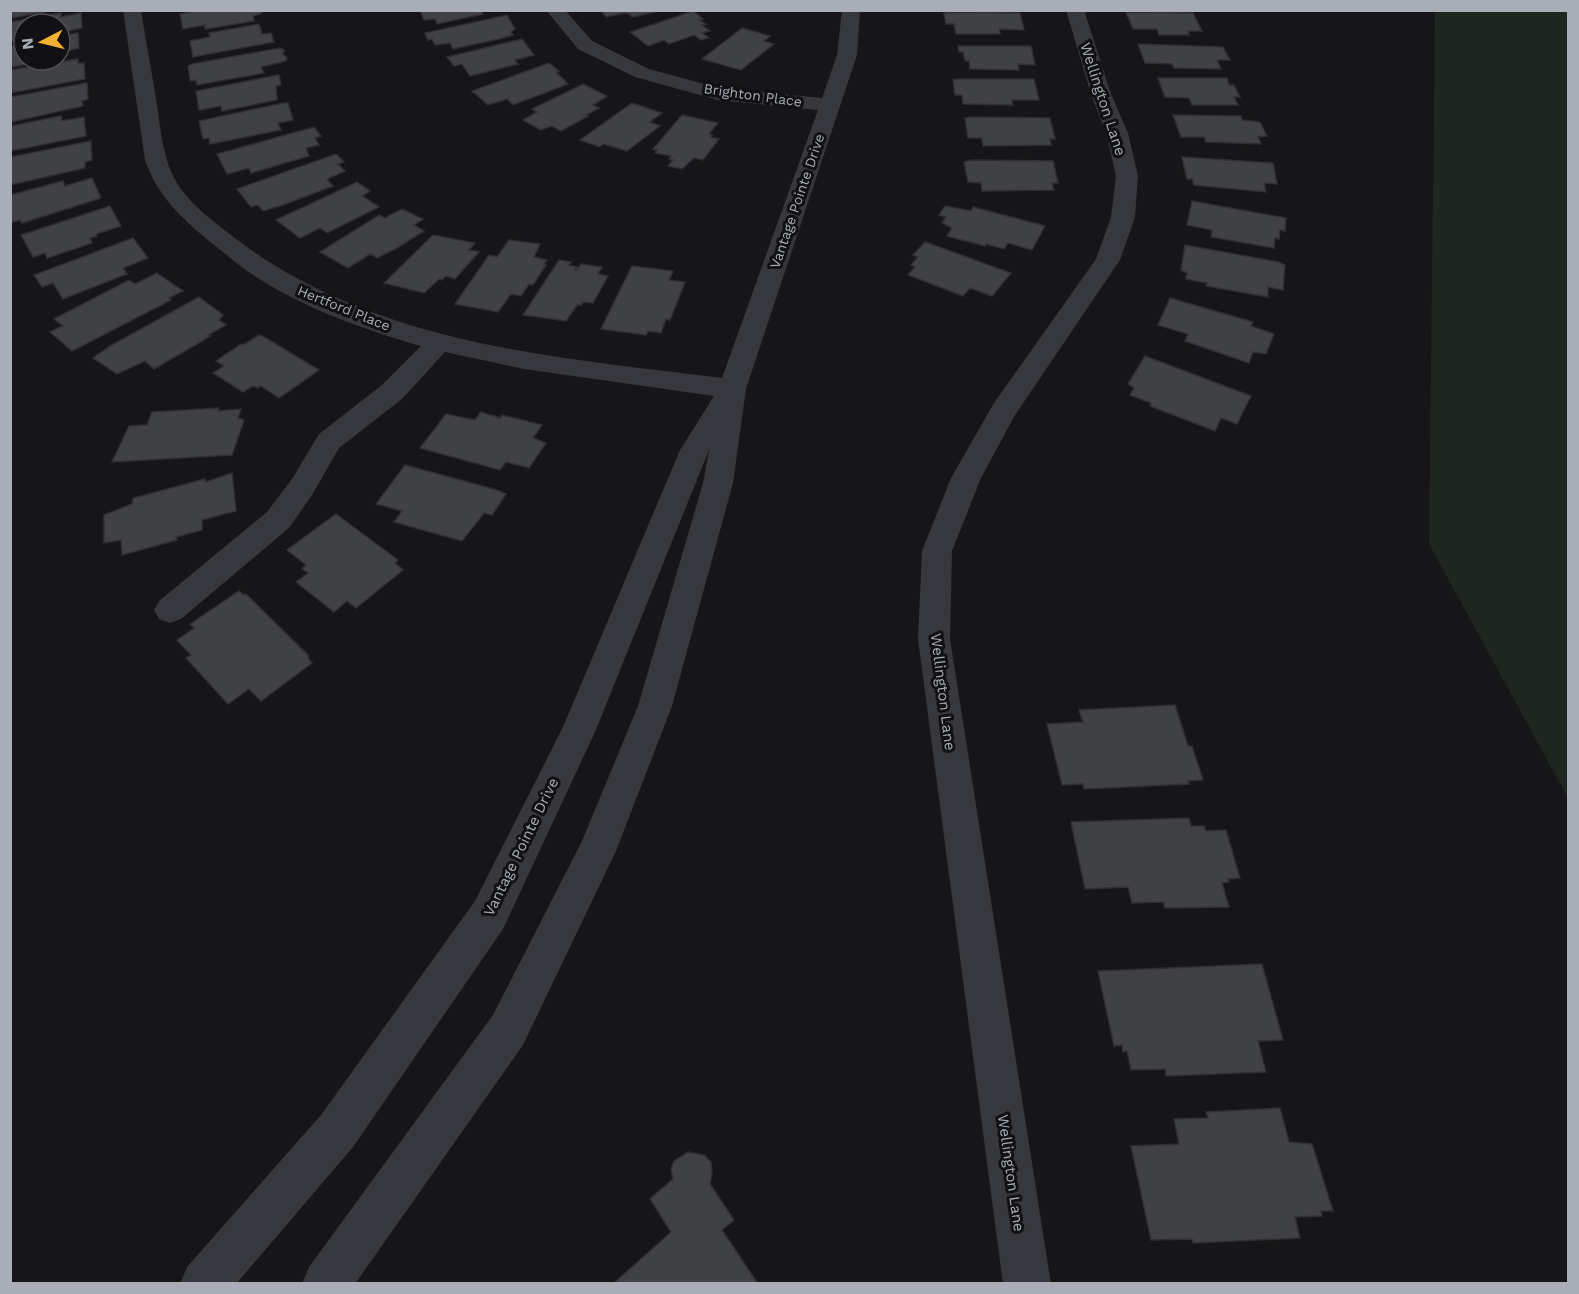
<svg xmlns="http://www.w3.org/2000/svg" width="1579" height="1294" font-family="'Work Sans',sans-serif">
  <rect width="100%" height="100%" fill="#161618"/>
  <path fill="#1e261f" d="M 1435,11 L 1568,11 L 1568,798 L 1429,544 Z"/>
  <g fill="#404145" stroke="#303034" stroke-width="1.5">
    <path d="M 10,10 L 54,10 L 12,18 Z"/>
    <path d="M 199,10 L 261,10 L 262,13 L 253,16 L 254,21 L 205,29 L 205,25 L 183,29 L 180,14 Z"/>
    <path d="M 420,10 L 481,10 L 483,14 L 437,24 L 435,19 L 424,20 Z"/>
    <path d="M 601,10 L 665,10 L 632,17 L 630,14 L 624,13 L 606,17 Z"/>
    <path d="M 693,11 L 703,19 L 699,20 L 706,24 L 702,25 L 710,31 L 702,33 L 709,38 L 701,40 L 694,35 L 669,44 L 664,40 L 648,46 L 630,32 Z"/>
    <path d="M 953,12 L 1020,13 L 1024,30 L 999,29 L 1000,34 L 956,34 L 954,24 L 946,24 L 944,13 Z"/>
    <path d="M 1126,12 L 1193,13 L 1202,31 L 1188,31 L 1189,35 L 1159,35 L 1157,29 L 1133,29 Z"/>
    <path d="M 61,13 L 61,17 L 81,13 L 82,28 L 60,33 L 60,24 L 24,24 L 24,39 L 10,42 L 10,22 Z"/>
    <path d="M 507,15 L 515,29 L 511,32 L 513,35 L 499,39 L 453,49 L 450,43 L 435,45 L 432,39 L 428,40 L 425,33 Z"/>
    <path d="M 259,24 L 262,34 L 271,33 L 274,42 L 193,57 L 190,41 L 210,37 L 209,33 Z"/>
    <path d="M 742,28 L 770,36 L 764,41 L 774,44 L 741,70 L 702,59 Z"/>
    <path d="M 78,33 L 79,48 L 60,53 L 60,36 Z"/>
    <path d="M 522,39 L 534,55 L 515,60 L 518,64 L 470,76 L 462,64 L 454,66 L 447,57 Z"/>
    <path d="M 24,43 L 24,60 L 48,60 L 12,67 L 10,46 Z"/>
    <path d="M 1138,44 L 1223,47 L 1230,60 L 1217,60 L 1221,69 L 1174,68 L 1172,64 L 1145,63 Z"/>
    <path d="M 958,46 L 1031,46 L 1035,65 L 1018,64 L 1019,70 L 970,69 L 969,61 L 965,61 L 963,52 L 959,52 Z"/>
    <path d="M 280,48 L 284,50 L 283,54 L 287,58 L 286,61 L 261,67 L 264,73 L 197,85 L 196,80 L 190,81 L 188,66 L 192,64 Z"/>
    <path d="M 78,59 L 78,63 L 84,63 L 85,79 L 10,93 L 11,70 Z"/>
    <path d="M 549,63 L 559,71 L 556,72 L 568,84 L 513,105 L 507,99 L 488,105 L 472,91 Z"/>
    <path d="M 279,75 L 281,85 L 276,86 L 277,100 L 222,111 L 221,106 L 199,110 L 196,91 Z"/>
    <path d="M 1158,78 L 1227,78 L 1229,85 L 1234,85 L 1240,97 L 1234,97 L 1238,105 L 1192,105 L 1189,98 L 1165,97 Z"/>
    <path d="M 960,79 L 1034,79 L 1039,100 L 1012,100 L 1013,105 L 963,104 L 962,95 L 955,95 L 953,80 Z"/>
    <path d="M 87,83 L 88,99 L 82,101 L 83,106 L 11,122 L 10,97 Z"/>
    <path d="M 583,84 L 607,96 L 593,105 L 599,108 L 586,115 L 588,116 L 561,131 L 552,126 L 541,130 L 523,120 L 537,112 L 532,109 Z"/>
    <path d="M 283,103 L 288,103 L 293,120 L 278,123 L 281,130 L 210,144 L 209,138 L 203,139 L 199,121 Z"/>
    <path d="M 632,103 L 662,113 L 650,122 L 660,126 L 627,151 L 603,144 L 600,147 L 580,140 Z"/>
    <path d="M 682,115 L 718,123 L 709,134 L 712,135 L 710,137 L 719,139 L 703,160 L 694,158 L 682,169 L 668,166 L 673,160 L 669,159 L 671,156 L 655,153 L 657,150 L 653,149 Z"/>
    <path d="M 1173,115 L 1241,116 L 1242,120 L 1260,122 L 1267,136 L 1258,137 L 1261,144 L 1206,142 L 1204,137 L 1181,137 Z"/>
    <path d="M 61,116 L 62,121 L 84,117 L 86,136 L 10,151 L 10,126 Z"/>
    <path d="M 971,117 L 1050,118 L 1055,139 L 1050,139 L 1051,145 L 983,146 L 982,138 L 968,138 L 965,118 Z"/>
    <path d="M 314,127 L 321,136 L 315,138 L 319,145 L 306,148 L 309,156 L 251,173 L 249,168 L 227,174 L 217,154 Z"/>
    <path d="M 91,141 L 92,160 L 85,162 L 85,168 L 10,185 L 10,157 Z"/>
    <path d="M 336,154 L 344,162 L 338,164 L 345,171 L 327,179 L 333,186 L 283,205 L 263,211 L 258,205 L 251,207 L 237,189 Z"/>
    <path d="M 1182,157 L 1273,163 L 1277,184 L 1264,183 L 1266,192 L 1194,185 L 1192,179 L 1187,179 Z"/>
    <path d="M 971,160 L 1053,161 L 1058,183 L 1052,183 L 1054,190 L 982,191 L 981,183 L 968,182 L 964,162 Z"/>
    <path d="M 92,178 L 101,198 L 22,223 L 20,220 L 10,223 L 10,195 L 63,181 L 65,186 Z"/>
    <path d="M 357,182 L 370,191 L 362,196 L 379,207 L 327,233 L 320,228 L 300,238 L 276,220 Z"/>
    <path d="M 1192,201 L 1286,218 L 1285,231 L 1280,230 L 1279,239 L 1275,238 L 1274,248 L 1211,237 L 1212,230 L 1187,225 Z"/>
    <path d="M 110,206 L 121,226 L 96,234 L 97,236 L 90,238 L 92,243 L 47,258 L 45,253 L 33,257 L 21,235 Z"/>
    <path d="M 945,206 L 971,211 L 973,207 L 1045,226 L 1032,250 L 1008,243 L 1004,249 L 986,244 L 985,246 L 947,236 L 952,228 L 942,223 L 946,217 L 939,215 Z"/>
    <path d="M 402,209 L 423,219 L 414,225 L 424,231 L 397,248 L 377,258 L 370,254 L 348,268 L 320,252 L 379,215 L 385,218 Z"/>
    <path d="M 433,235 L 475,243 L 469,250 L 479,252 L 455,279 L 446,276 L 442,280 L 439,279 L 424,293 L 384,283 Z"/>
    <path d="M 133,238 L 148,258 L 123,268 L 127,274 L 63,299 L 53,283 L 42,287 L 34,275 Z"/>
    <path d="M 509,240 L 540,244 L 534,257 L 547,260 L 544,264 L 546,265 L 533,285 L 529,284 L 521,296 L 511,294 L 498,312 L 455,304 L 489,255 L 497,257 Z"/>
    <path d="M 925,242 L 1011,273 L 992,296 L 970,288 L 963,296 L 908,275 L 915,267 L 911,265 L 918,257 L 913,255 Z"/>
    <path d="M 1185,245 L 1279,262 L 1285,265 L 1283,290 L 1268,287 L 1268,297 L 1206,286 L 1207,283 L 1186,279 L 1187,273 L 1181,270 Z"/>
    <path d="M 559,260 L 571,262 L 569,265 L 577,267 L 575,270 L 577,270 L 581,264 L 602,267 L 598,274 L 608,276 L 593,303 L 583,302 L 581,305 L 577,305 L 566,321 L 523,315 Z"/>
    <path d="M 632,266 L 673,271 L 669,280 L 685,282 L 670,320 L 666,319 L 661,333 L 648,331 L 646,335 L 601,329 Z"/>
    <path d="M 157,273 L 183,291 L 169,298 L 171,300 L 72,351 L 50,332 L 63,326 L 54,319 L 129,280 L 135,284 Z"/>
    <path d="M 199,297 L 223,315 L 219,320 L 226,325 L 208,335 L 211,336 L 154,369 L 145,361 L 117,374 L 93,358 L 110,346 Z"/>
    <path d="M 1170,298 L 1253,322 L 1251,326 L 1274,334 L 1266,354 L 1253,352 L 1249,363 L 1185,341 L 1188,334 L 1158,325 Z"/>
    <path d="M 259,335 L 266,338 L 319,370 L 279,398 L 261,386 L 258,388 L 253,386 L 243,392 L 213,373 L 224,366 L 216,361 L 241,344 L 243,345 Z"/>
    <path d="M 1145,356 L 1251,396 L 1237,424 L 1221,418 L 1215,431 L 1150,406 L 1151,403 L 1130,395 L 1134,388 L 1128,384 Z"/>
    <path d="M 219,408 L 218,411 L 241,409 L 238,418 L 244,420 L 232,455 L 112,462 L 129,426 L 147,425 L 152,412 Z"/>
    <path d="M 481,412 L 500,418 L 502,415 L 542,425 L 533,438 L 546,443 L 529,468 L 506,462 L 500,470 L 420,448 L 446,414 L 475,420 Z"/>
    <path d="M 405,465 L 497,490 L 506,494 L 492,515 L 484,513 L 462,541 L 394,522 L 402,511 L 376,504 Z"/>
    <path d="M 232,473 L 236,511 L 202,520 L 202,530 L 176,537 L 177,540 L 122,555 L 121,540 L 104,543 L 104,515 L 132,504 L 133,498 L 205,479 L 206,482 Z"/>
    <path d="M 336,514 L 398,560 L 395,563 L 403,570 L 356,608 L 347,601 L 334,612 L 296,582 L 308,573 L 302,569 L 306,565 L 287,550 Z"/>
    <path d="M 239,591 L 244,595 L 246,594 L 309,656 L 308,658 L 312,663 L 261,701 L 249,689 L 228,704 L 186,658 L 191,655 L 177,640 L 194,628 L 190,624 Z"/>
    <path d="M 1175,705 L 1188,746 L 1192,746 L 1203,780 L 1188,781 L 1189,784 L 1084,789 L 1083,784 L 1062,785 L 1047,724 L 1083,722 L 1079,710 Z"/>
    <path d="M 1189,818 L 1191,826 L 1204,826 L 1206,831 L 1226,830 L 1240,878 L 1228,879 L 1229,882 L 1222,883 L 1229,907 L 1165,908 L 1163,902 L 1132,903 L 1128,887 L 1085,889 L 1071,822 Z"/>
    <path d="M 1262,964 L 1283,1040 L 1258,1041 L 1266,1072 L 1166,1076 L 1165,1069 L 1131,1070 L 1127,1051 L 1123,1052 L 1122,1045 L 1114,1046 L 1098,971 Z"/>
    <path d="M 1280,1108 L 1289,1142 L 1312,1144 L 1333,1211 L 1321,1211 L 1322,1216 L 1295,1217 L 1300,1238 L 1193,1243 L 1192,1239 L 1151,1240 L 1131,1146 L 1179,1144 L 1174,1119 L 1208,1118 L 1206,1112 Z"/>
    <path d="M 688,1152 L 704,1155 L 711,1162 L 712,1173 L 710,1184 L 734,1220 L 722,1230 L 758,1284 L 613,1284 L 671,1232 L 650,1199 L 673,1179 L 671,1169 L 674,1161 Z"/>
  </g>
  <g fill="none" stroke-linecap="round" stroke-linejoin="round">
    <g fill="#37383d" fill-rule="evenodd">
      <path d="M 123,10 L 141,10 C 146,42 152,73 157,105 C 161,131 163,160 177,183 C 191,206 216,223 236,239 C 376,345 554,357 722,378 L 818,110 L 718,100 L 635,77 L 578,49 L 546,10 L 565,10 L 592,41 L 649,69 L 719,88 L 822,98 L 837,55 L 842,10 L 860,10 L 857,55 L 746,389 L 733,483 L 672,706 L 616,851 L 523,1045 L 355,1284 L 302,1284 L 309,1267 L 493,1015 L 582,841 L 638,706 L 703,483 L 709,450 L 595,732 L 503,929 L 353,1147 L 236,1284 L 180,1284 L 187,1267 L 321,1115 L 475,901 L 563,727 L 680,450 L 714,396 L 524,369 L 445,352 L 402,399 L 339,448 L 312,495 L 289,528 L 181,619 L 170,623 L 159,619 L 154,610 L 159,601 L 267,512 L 292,479 L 319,434 L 382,385 L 421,346 C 362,329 304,308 253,275 C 239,266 226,254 213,244 C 184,221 157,196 145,160 Z"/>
      <path d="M 1066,10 L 1084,10 L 1111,94 L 1128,133 L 1138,176 L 1135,217 L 1120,260 L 1015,415 L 981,478 L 952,551 L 950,639 L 1051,1284 L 1003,1284 L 918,639 L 922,551 L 951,478 L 994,403 L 1096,259 L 1111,217 L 1116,176 L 1106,133 L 1091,94 Z"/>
    </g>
  </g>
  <g text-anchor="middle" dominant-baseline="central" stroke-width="6" stroke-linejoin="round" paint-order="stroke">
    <g font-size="14" fill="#a8adb8" stroke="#111113">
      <text transform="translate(753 95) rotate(8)">Brighton Place</text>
      <text transform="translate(797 201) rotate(-71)">Vantage Pointe Drive</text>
      <text transform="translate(344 308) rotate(22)">Hertford Place</text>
    </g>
    <g font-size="15" fill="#a8adb8" stroke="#111113">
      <text transform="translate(1103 99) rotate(72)">Wellington Lane</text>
      <text transform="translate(943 692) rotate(83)">Wellington Lane</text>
      <text transform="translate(521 847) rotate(-64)">Vantage Pointe Drive</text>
      <text transform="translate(1011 1173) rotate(82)">Wellington Lane</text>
    </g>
  </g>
  <rect width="1579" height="1294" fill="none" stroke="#a8adb8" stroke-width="24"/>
  <g transform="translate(42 42) rotate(263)"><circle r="28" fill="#111113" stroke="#4d4f55" stroke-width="1.5"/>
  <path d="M0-4.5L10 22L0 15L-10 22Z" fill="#f2b134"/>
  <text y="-9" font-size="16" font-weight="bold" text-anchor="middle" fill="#a8adb8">N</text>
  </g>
</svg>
